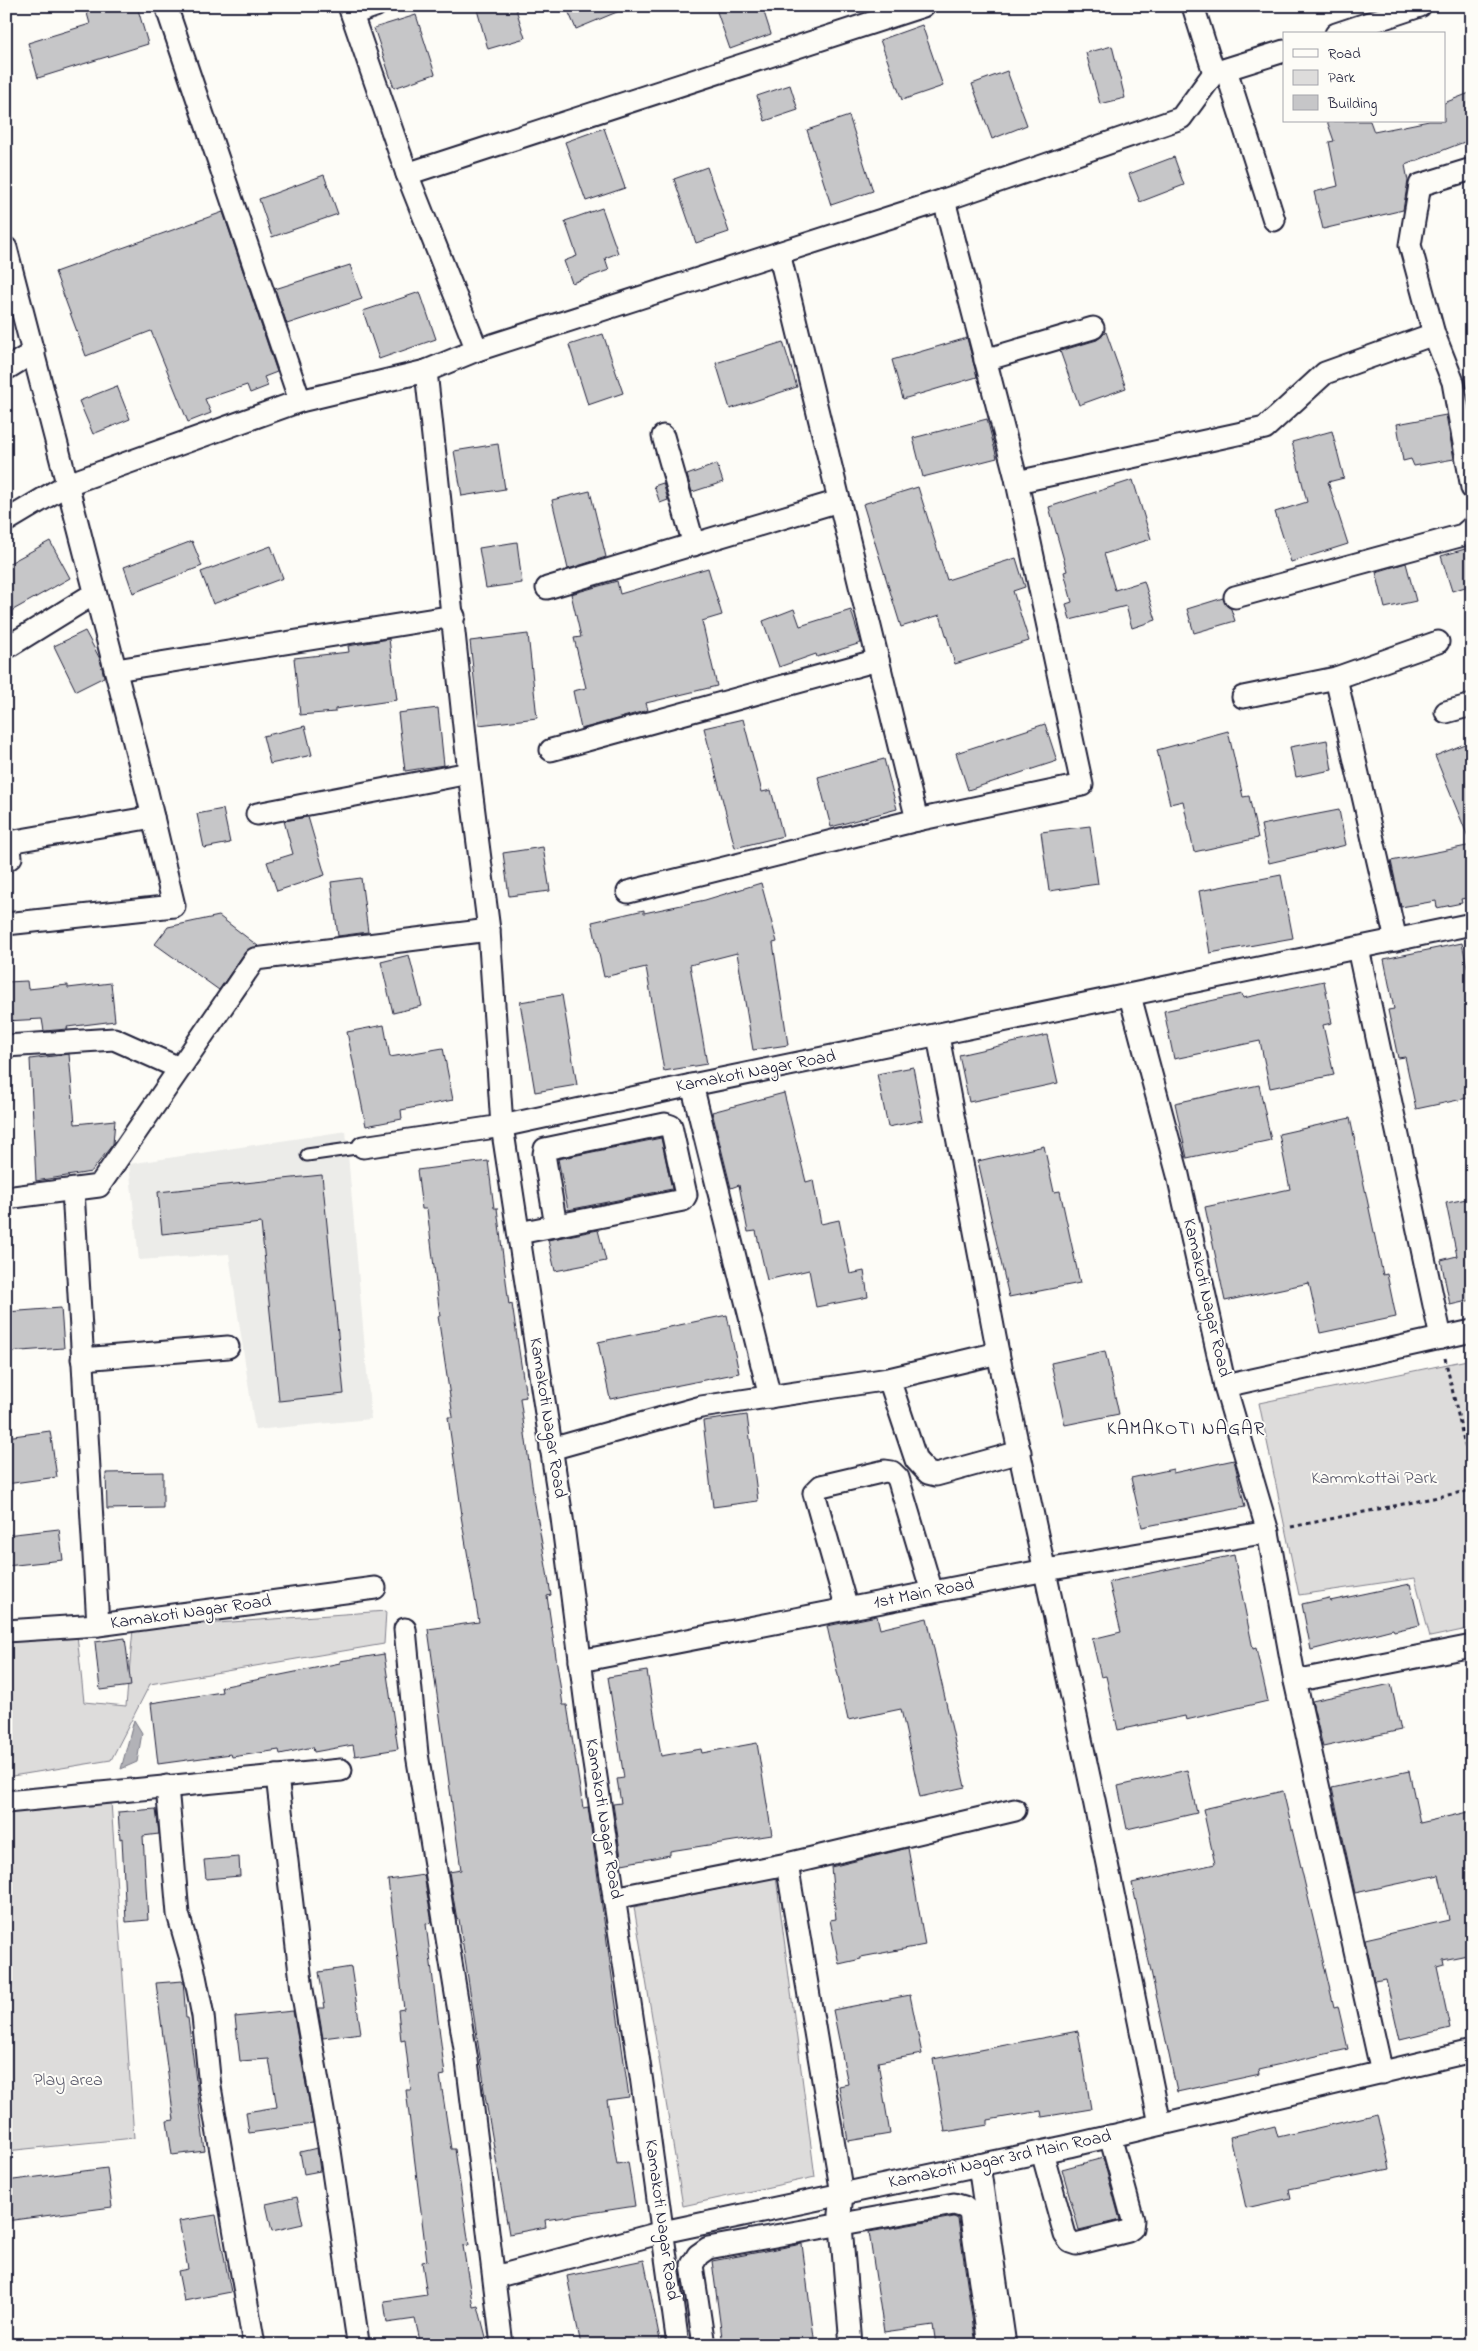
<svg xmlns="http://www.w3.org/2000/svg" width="1478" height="2351" font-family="'Indie Flower',sans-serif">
  <rect width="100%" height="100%" fill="#fdfcf7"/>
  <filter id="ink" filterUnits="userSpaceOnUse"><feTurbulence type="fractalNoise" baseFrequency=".02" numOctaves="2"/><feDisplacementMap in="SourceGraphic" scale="10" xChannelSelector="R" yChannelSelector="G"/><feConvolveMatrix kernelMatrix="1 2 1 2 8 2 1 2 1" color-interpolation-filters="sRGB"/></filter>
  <g filter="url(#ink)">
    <path fill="#ecece9" d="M 346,1131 L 371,1419 L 255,1430 L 229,1254 L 139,1260 L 129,1164 Z"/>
    <g fill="#dddcdb" stroke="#807f8b">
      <path d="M 1472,1359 L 1472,1628 L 1430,1637 L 1415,1578 L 1299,1595 L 1259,1403 Z"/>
      <path d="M 386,1611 L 384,1644 L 150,1684 L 111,1760 L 6,1777 L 6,1642 L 77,1635 L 84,1702 L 126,1706 L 133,1629 Z"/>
      <path d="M 111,1802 L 134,2138 L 6,2151 L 6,1807 Z"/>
      <path d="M 776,1877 L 815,2177 L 683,2206 L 634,1907 Z"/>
    </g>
    <path fill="#b2b2b7" stroke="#787885" d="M 134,1720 L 142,1733 L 137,1762 L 121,1769 Z"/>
    <g fill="#c6c6c8" stroke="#22223b">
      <path d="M 85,6 L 137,6 L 148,44 L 38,78 L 28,43 L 90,24 Z"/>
      <path d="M 476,6 L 515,6 L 525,38 L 488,49 Z"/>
      <path d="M 566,6 L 629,6 L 629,7 L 576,29 Z"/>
      <path d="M 715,6 L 762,6 L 771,34 L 730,49 Z"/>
      <path d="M 416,15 L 435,74 L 394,88 L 374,28 Z"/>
      <path d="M 922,25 L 943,86 L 902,100 L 880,40 Z"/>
      <path d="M 1112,46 L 1125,98 L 1100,104 L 1086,53 Z"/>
      <path d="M 1007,71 L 1027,125 L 992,139 L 972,84 Z"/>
      <path d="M 790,85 L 798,110 L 765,121 L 757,96 Z"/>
      <path d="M 1472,92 L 1472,139 L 1405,165 L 1408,181 L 1403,210 L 1323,229 L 1314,192 L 1338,186 L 1329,142 L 1334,141 L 1327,121 L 1370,121 L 1374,132 L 1429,121 L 1444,121 L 1444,103 Z"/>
      <path d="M 849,116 L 873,191 L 831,205 L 807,130 Z"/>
      <path d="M 604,128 L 625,188 L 586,201 L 565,142 Z"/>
      <path d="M 1174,157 L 1184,185 L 1140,202 L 1129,174 Z"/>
      <path d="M 707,167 L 729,232 L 696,243 L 674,179 Z"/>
      <path d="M 324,175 L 338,214 L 272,237 L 259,199 Z"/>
      <path d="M 602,208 L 618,253 L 605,258 L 609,270 L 572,283 L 564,261 L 577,256 L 565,221 Z"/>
      <path d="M 223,212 L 277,372 L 264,377 L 268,386 L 250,393 L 247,385 L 205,399 L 211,413 L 188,422 L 151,331 L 86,356 L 55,272 Z"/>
      <path d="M 350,265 L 362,299 L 287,324 L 275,289 Z"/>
      <path d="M 420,292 L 436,339 L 379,359 L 363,311 Z"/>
      <path d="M 1106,332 L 1126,388 L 1079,405 L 1060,351 L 1097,340 Z"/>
      <path d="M 603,334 L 623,393 L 588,405 L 569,345 Z"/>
      <path d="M 967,338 L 977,377 L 903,399 L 892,360 Z"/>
      <path d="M 783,342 L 797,387 L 730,409 L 716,363 Z"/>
      <path d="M 117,386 L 130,419 L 93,434 L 79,401 Z"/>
      <path d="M 1446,415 L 1454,459 L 1414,466 L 1411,459 L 1403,461 L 1397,424 Z"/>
      <path d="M 987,419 L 997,458 L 923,477 L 913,438 Z"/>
      <path d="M 1332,431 L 1344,478 L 1328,482 L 1348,544 L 1291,562 L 1275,512 L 1307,502 L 1292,442 Z"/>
      <path d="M 498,444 L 505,489 L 462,496 L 454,451 Z"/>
      <path d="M 717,464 L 723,482 L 692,492 L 687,475 Z"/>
      <path d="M 1133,480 L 1151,539 L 1104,554 L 1115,590 L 1144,581 L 1156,620 L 1132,628 L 1126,606 L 1070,620 L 1066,604 L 1072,602 L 1064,572 L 1067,571 L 1049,507 Z"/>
      <path d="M 663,483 L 668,500 L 660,503 L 654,486 Z"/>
      <path d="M 918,487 L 947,580 L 1016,558 L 1025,587 L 1013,591 L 1029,641 L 955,664 L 940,615 L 901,627 L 863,504 Z"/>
      <path d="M 590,491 L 606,557 L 568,569 L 552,500 Z"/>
      <path d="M 50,541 L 70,578 L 6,614 L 6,565 Z"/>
      <path d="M 192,541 L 202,566 L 133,593 L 124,567 Z"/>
      <path d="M 517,542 L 522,583 L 486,588 L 479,548 Z"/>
      <path d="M 271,546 L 283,578 L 213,604 L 201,572 Z"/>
      <path d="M 1472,547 L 1472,585 L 1452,591 L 1441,556 Z"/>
      <path d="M 1406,563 L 1416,601 L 1385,608 L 1376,572 Z"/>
      <path d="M 708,568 L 722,615 L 702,621 L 717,686 L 646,703 L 648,710 L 581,729 L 573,691 L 586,688 L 574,638 L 581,637 L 571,594 L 617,581 L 620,594 Z"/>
      <path d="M 1223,598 L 1226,605 L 1231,609 L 1235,621 L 1194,633 L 1187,609 Z"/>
      <path d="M 794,609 L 800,626 L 851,610 L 861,643 L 817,657 L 816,654 L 779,667 L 763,621 Z"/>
      <path d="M 85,631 L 100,659 L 104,677 L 76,691 L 54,646 Z"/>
      <path d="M 528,634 L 537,718 L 479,725 L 470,641 Z"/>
      <path d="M 389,639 L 397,700 L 335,709 L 335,712 L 300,715 L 294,658 L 349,652 L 348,646 Z"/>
      <path d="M 438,708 L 444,765 L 405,771 L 398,713 Z"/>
      <path d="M 743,719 L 762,792 L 771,790 L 783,836 L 735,848 L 704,728 Z"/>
      <path d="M 1045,724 L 1057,761 L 968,790 L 956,753 Z"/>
      <path d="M 305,726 L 312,755 L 270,764 L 263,736 Z"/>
      <path d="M 1228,731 L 1243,797 L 1249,796 L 1258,838 L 1194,852 L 1183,801 L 1170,804 L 1157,750 Z"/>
      <path d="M 1327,740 L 1332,770 L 1296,777 L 1290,747 Z"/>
      <path d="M 1472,741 L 1472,844 L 1471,844 L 1435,756 Z"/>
      <path d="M 884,759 L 897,809 L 831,827 L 818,777 Z"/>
      <path d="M 223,809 L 230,843 L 204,848 L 197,814 Z"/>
      <path d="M 1339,810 L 1346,845 L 1269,863 L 1261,825 Z"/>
      <path d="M 308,817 L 325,875 L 277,891 L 267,862 L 293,854 L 284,821 Z"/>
      <path d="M 1090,826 L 1098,884 L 1049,891 L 1041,832 Z"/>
      <path d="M 1472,845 L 1472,897 L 1461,899 L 1462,903 L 1437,908 L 1436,901 L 1401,907 L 1391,861 Z"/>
      <path d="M 543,847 L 550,891 L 509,896 L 503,853 Z"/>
      <path d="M 1281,875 L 1293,938 L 1210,953 L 1199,891 Z"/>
      <path d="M 361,878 L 368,932 L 338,936 L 331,882 Z"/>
      <path d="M 761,883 L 777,942 L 773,943 L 788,1045 L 753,1050 L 737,953 L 690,965 L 707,1064 L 664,1071 L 646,967 L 604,977 L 592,922 L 644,910 L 644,913 L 705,900 Z"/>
      <path d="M 219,916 L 258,946 L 245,952 L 219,990 L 155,944 L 168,927 Z"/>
      <path d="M 1462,943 L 1472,990 L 1472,1097 L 1416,1109 L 1405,1057 L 1398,1058 L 1388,1010 L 1394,1009 L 1384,959 Z"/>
      <path d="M 409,955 L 422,1006 L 393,1013 L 381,962 Z"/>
      <path d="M 27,981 L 28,989 L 68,985 L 68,988 L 111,983 L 115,1021 L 67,1027 L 68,1029 L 44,1031 L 42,1019 L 6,1021 L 6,982 Z"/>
      <path d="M 1324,981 L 1332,1023 L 1323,1025 L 1334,1075 L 1270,1088 L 1260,1041 L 1174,1059 L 1164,1011 L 1242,994 L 1243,998 Z"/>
      <path d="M 562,995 L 577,1085 L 535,1092 L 520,1002 Z"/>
      <path d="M 384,1025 L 390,1057 L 443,1048 L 453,1100 L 401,1110 L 402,1119 L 366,1126 L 347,1032 Z"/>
      <path d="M 1047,1035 L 1058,1083 L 969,1102 L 959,1055 Z"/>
      <path d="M 69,1054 L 75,1124 L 115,1120 L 113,1144 L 91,1172 L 36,1181 L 30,1059 Z"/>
      <path d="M 913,1067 L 923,1120 L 888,1127 L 877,1074 Z"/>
      <path d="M 1259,1085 L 1271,1140 L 1187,1158 L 1175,1103 Z"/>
      <path d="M 784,1093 L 806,1182 L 813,1180 L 821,1224 L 839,1220 L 850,1274 L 864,1271 L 868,1297 L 816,1307 L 809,1270 L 767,1280 L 756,1231 L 748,1232 L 739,1185 L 731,1188 L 712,1112 Z"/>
      <path d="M 1350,1118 L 1383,1275 L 1387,1274 L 1396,1317 L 1320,1333 L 1309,1283 L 1225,1301 L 1205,1207 L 1290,1189 L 1279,1134 Z"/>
      <path d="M 661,1138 L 672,1189 L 568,1210 L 558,1159 Z"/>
      <path d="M 1044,1146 L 1054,1192 L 1060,1191 L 1080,1283 L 1009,1297 L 978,1161 Z"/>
      <path d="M 488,1161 L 494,1208 L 497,1208 L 509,1305 L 512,1304 L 526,1397 L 520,1398 L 534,1498 L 551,1595 L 547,1596 L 563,1705 L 567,1705 L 583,1808 L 588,1807 L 629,2097 L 607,2100 L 617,2164 L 628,2162 L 635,2206 L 545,2220 L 546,2227 L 509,2234 L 483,2084 L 484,2083 L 459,1919 L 457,1920 L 449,1872 L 461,1870 L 428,1629 L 479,1622 L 461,1516 L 462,1515 L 448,1417 L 453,1417 L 438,1316 L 440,1316 L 427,1209 L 422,1209 L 417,1170 Z"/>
      <path d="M 322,1175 L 344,1394 L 279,1401 L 261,1223 L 162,1234 L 158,1192 Z"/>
      <path d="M 1472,1198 L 1472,1300 L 1450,1305 L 1441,1260 L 1457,1256 L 1446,1203 Z"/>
      <path d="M 598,1230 L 606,1261 L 555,1271 L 548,1240 Z"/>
      <path d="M 61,1308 L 64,1348 L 6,1352 L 6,1312 Z"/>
      <path d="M 727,1315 L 739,1373 L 610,1399 L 598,1342 Z"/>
      <path d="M 1105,1351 L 1119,1414 L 1065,1425 L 1051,1363 Z"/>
      <path d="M 747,1415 L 758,1501 L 713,1507 L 703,1421 Z"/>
      <path d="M 50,1431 L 57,1477 L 6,1484 L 6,1437 Z"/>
      <path d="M 1234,1460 L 1245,1507 L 1142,1527 L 1131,1478 L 1173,1469 L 1173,1473 Z"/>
      <path d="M 163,1472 L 163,1508 L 107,1509 L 106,1473 Z"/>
      <path d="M 59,1529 L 63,1560 L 6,1566 L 6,1535 Z"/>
      <path d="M 1234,1555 L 1253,1649 L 1256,1648 L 1268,1701 L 1186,1720 L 1185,1716 L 1118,1730 L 1106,1676 L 1101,1677 L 1092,1639 L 1121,1632 L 1109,1582 Z"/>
      <path d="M 1410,1584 L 1420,1625 L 1394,1631 L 1393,1629 L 1311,1650 L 1302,1604 L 1329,1598 L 1330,1601 Z"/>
      <path d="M 877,1616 L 880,1629 L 927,1618 L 965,1787 L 920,1797 L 901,1709 L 848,1720 L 827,1626 Z"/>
      <path d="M 125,1638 L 131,1686 L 100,1690 L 95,1642 Z"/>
      <path d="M 384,1654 L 398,1749 L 355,1756 L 353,1745 L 314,1752 L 313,1747 L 280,1754 L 279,1750 L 232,1757 L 231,1754 L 158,1764 L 151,1703 L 222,1692 L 221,1687 L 340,1663 L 340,1661 Z"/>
      <path d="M 647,1671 L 661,1756 L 701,1749 L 702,1753 L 757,1743 L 772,1835 L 670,1851 L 670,1855 L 622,1864 L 613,1804 L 621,1803 L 617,1779 L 624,1778 L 608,1677 Z"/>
      <path d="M 1391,1684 L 1401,1730 L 1323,1747 L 1312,1701 Z"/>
      <path d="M 1187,1770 L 1197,1813 L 1127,1829 L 1118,1786 Z"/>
      <path d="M 1409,1771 L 1420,1823 L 1472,1811 L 1472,1954 L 1443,1960 L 1444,1965 L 1437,1967 L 1450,2028 L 1400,2040 L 1386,1979 L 1374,1981 L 1365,1939 L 1449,1920 L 1439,1875 L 1355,1893 L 1332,1788 Z"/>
      <path d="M 1283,1791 L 1334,2007 L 1338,2006 L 1348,2049 L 1259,2069 L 1260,2074 L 1177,2092 L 1132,1883 L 1215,1864 L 1203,1809 Z"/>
      <path d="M 156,1809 L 159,1834 L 143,1836 L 148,1920 L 126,1922 L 122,1838 L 120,1839 L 118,1812 Z"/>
      <path d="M 908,1848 L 925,1945 L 861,1957 L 861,1959 L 839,1964 L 830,1920 L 836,1919 L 831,1867 Z"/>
      <path d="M 239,1857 L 240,1876 L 206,1879 L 204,1860 Z"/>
      <path d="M 424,1875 L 432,1923 L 426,1924 L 445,2075 L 440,2076 L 451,2149 L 455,2149 L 469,2245 L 463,2246 L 473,2307 L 478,2306 L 488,2345 L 421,2345 L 415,2319 L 387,2323 L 384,2301 L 427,2295 L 422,2262 L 427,2261 L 406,2090 L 411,2090 L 405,2040 L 401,2041 L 398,2010 L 404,2009 L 388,1880 Z"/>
      <path d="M 351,1967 L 361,2033 L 323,2038 L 318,2008 L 325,2008 L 319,1972 Z"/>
      <path d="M 183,1981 L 186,2018 L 188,2018 L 205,2151 L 172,2155 L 167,2121 L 174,2120 L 156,1983 Z"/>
      <path d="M 910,1995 L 922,2054 L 878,2062 L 890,2134 L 848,2141 L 839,2086 L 848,2084 L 833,2010 Z"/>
      <path d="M 293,2011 L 313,2124 L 249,2133 L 246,2112 L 277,2107 L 269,2059 L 240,2061 L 235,2017 Z"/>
      <path d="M 1078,2031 L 1091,2109 L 1042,2117 L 1041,2111 L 988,2120 L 988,2125 L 945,2132 L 933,2059 Z"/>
      <path d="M 1378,2114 L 1390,2169 L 1289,2189 L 1291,2198 L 1246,2208 L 1230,2137 L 1275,2126 L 1278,2137 Z"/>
      <path d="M 317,2148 L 320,2171 L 304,2174 L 300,2152 Z"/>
      <path d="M 1103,2158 L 1120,2220 L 1079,2230 L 1062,2169 Z"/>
      <path d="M 107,2168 L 112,2207 L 6,2221 L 6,2181 Z"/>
      <path d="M 297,2197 L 303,2224 L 272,2231 L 266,2204 Z"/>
      <path d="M 216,2215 L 231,2292 L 184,2301 L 178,2271 L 188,2269 L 179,2221 Z"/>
      <path d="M 954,2217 L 958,2219 L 976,2345 L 936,2345 L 933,2325 L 884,2332 L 869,2232 Z"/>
      <path d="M 802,2244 L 815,2345 L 723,2345 L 712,2261 Z"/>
      <path d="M 644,2260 L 661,2345 L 581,2345 L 567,2276 Z"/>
    </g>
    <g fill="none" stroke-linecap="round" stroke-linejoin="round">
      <g stroke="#22223b" stroke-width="15">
        <path id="lane" d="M 307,1155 L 363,1147"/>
      </g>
      <g stroke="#22223b" stroke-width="25">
        <g id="street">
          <path d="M 166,6 L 300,401 L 426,371 L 477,350 L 944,200 L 1181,118 L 1214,73"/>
          <path d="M 349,6 L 407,174 L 923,6"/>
          <path d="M 1193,6 L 1214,73 L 1284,51"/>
          <path d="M 352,14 L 375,6"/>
          <path d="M 1336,34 L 1420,6"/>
          <path d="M 1226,70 L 1274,220"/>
          <path d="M 1472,169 L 1420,185 L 1410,245 L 1434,334 L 1453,382 L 1472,488"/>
          <path d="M 407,174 L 477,350"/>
          <path d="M 6,248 L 147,792 L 174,906 L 6,924"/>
          <path d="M 985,360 L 1093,328"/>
          <path d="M 6,369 L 34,352"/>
          <path d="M 426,371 L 469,773 L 489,930 L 502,1126 L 562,1518 L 590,1737 L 641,2076 L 678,2345"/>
          <path d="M 663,436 L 694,545"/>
          <path d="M 1017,482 L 1265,428 L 1325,373 L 1434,334"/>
          <path d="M 6,521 L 68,484 L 300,401"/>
          <path d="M 547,588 L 839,501"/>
          <path d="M 1235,597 L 1463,535 L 1472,527"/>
          <path d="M 6,648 L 95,593"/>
          <path d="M 116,670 L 454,616"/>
          <path d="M 1336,678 L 1396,940"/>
          <path d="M 1243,697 L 1336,678 L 1438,642"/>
          <path d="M 1446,712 L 1472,705"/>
          <path d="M 551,750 L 878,660"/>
          <path d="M 257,814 L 469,773"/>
          <path d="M 917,820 L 1082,785 L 1017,482 L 944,200"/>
          <path d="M 6,861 L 11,857 L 10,849 L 15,841 L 153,817"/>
          <path d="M 628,892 L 917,820 L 779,253"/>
          <path d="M 1358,948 L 1441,1338"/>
          <path d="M 1130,996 L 1178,1175 L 1225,1386 L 1472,1331"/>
          <path d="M 938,1036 L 998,1353 L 1093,1795 L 1160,2124"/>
          <path d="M 6,1046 L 114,1039 L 179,1068"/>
          <path d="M 692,1085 L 770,1397"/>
          <path d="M 363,1147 L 502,1126 L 692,1085 L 1472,924"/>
          <path d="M 73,1190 L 98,1625"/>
          <path d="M 6,1198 L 99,1186 L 255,959 L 489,930"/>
          <path d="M 519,1233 L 683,1200 L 686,1195 L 671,1126 L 665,1124 L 545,1149 L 544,1154 L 556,1226"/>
          <path d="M 82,1359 L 228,1347"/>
          <path d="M 889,1379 L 916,1460 L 928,1473 L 936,1475 L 1020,1452"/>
          <path d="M 1225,1386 L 1268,1532 L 1295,1681 L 1472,1646"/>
          <path d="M 551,1449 L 701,1407 L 889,1379 L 998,1353"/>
          <path d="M 847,1609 L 814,1493 L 821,1486 L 885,1471 L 892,1472 L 898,1478 L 932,1592"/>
          <path d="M 405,1629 L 417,1754 L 467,2061 L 502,2345"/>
          <path d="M 6,1631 L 98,1625 L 375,1588"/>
          <path d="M 580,1661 L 1046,1570 L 1268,1532"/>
          <path d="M 1295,1681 L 1382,2073"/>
          <path d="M 277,1776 L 302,1990 L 330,2151 L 358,2342"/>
          <path d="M 167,1786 L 178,1914 L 193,1966 L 203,2016 L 210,2087 L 254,2345"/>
          <path d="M 6,1802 L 341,1770"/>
          <path d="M 787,1864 L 842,2194 L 840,2214 L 851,2345"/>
          <path d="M 614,1898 L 787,1864 L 1015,1810"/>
          <path d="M 1042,2152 L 1065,2235 L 1070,2242 L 1076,2244 L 1128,2231 L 1132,2228 L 1133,2220 L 1110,2136"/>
          <path d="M 979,2165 L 1005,2345"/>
          <path d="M 495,2277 L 663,2232 L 1069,2146 L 1472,2051"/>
          <path d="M 704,2345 L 692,2265 L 698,2255 L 708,2248 L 954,2204 L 964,2207 L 970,2212 L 989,2345"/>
        </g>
      </g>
      <g stroke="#22223b" stroke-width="3" stroke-dasharray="4 4" stroke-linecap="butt">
        <path d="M 1445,1358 L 1472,1476"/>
        <path d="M 1291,1527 L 1472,1490"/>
      </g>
      <use href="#lane" stroke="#fdfcf7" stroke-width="11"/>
      <use href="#street" stroke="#fdfcf7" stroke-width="21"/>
    </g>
  </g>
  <g text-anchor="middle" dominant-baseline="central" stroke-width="4" stroke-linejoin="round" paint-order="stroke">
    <g font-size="18" fill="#22223b" stroke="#fdfcf7">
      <text transform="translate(756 1072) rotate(-11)">Kamakoti Nagar Road</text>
      <text transform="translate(1206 1298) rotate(77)">Kamakoti Nagar Road</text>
      <text transform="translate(547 1418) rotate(81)">Kamakoti Nagar Road</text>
      <text transform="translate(924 1594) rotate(-11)">1st Main Road</text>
      <text transform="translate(191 1613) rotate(-8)">Kamakoti Nagar Road</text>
      <text transform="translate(603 1819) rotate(81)">Kamakoti Nagar Road</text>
      <text transform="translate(1000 2160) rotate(-12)">Kamakoti Nagar 3rd Main Road</text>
      <text transform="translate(661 2220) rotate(82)">Kamakoti Nagar Road</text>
    </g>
    <g font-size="18" fill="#5a5a6b" stroke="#fdfcf7">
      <text x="1374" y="1479">Kammkottai Park</text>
      <text x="68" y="2081">Play area</text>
    </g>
    <g font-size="19" letter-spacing="1" fill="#22223b" stroke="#fdfcf7">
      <text x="1186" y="1429">KAMAKOTI NAGAR</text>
    </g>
  </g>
  <rect width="1478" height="2351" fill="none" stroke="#fdfcf7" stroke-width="25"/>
  <rect x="12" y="12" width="1453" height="2326" fill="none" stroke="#22223b" stroke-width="2" filter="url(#ink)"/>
  <rect x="1283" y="32" width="162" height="90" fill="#fdfcf7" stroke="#a5a5ac"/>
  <rect x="1293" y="49" width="25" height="8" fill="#fdfcf7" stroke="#a5a5ac"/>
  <text x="1328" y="58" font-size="15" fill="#22223b">Road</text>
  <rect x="1293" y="70" width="25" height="15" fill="#dddcdb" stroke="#a5a5ac"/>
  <text x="1328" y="82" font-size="15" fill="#22223b">Park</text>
  <rect x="1293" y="95" width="25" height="15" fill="#c6c6c8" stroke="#a5a5ac"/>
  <text x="1328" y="108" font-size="15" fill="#22223b">Building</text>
</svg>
